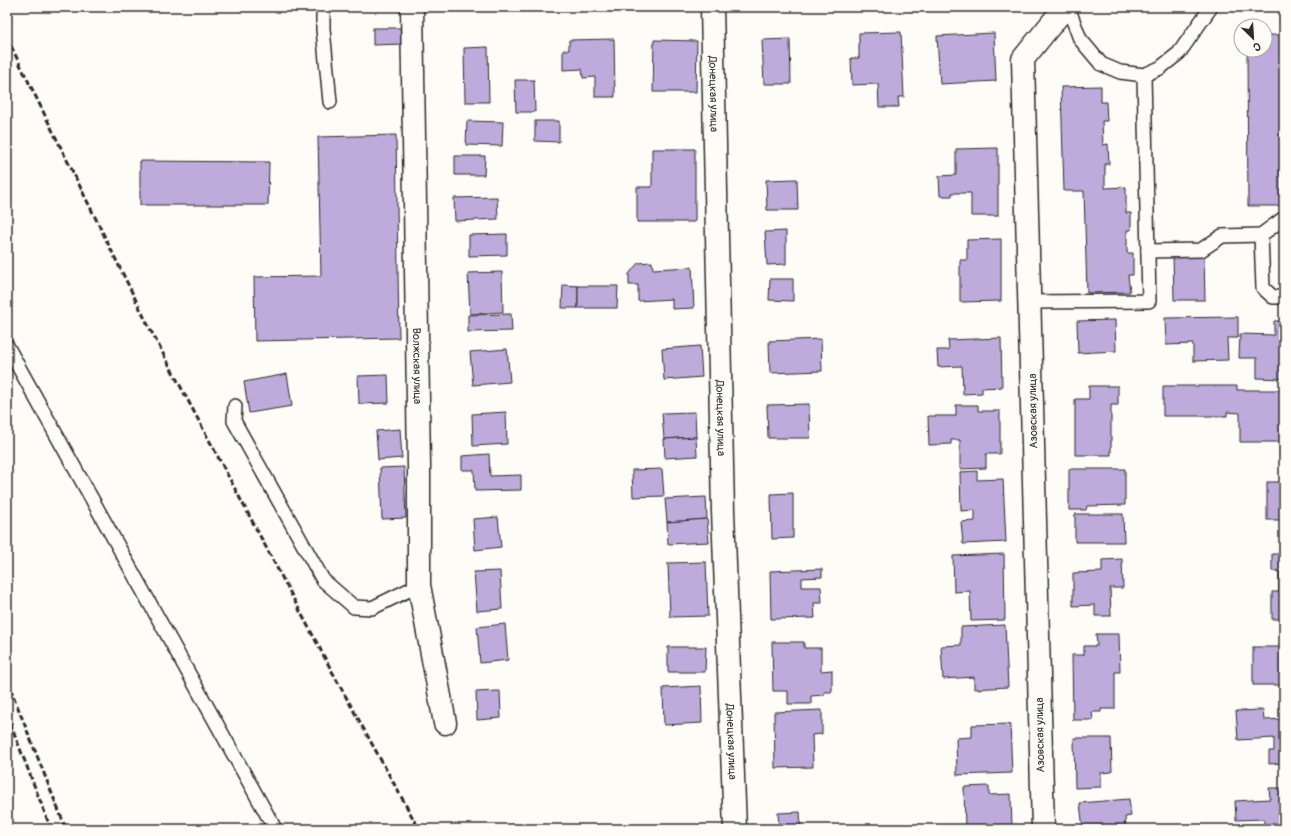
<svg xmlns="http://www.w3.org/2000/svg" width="1291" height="836" font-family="Pangolin,sans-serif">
  <rect width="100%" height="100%" fill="#fdfcf7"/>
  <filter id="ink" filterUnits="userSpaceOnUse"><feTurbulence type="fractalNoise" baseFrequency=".025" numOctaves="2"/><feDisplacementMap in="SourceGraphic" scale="8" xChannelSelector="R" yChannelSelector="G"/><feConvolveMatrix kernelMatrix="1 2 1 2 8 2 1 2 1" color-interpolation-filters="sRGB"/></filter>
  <g filter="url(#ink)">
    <g fill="#beabdb" stroke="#2b2b2b">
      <path d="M 373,28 L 404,28 L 404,44 L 373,45 Z"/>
      <path d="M 901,32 L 904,97 L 898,97 L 899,107 L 879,107 L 878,84 L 852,85 L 851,58 L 859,58 L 859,33 Z"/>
      <path d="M 994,33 L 996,81 L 940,84 L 937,36 Z"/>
      <path d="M 1265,35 L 1284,35 L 1284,206 L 1248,206 L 1247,50 L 1265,50 Z"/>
      <path d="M 614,39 L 615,97 L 595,97 L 595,77 L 583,78 L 582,69 L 563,70 L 563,50 L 569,50 L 569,40 Z"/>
      <path d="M 790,39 L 791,84 L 764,84 L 762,40 Z"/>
      <path d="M 654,40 L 697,41 L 696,92 L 653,92 Z"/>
      <path d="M 488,47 L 489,102 L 465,102 L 464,48 Z"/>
      <path d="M 515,80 L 534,80 L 535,112 L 516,112 Z"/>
      <path d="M 1101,86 L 1101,102 L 1106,102 L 1107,121 L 1102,121 L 1103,145 L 1108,144 L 1109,164 L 1105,164 L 1105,188 L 1126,187 L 1126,213 L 1131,213 L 1131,230 L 1127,230 L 1127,253 L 1133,253 L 1133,275 L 1128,275 L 1130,292 L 1087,293 L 1084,191 L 1064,191 L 1061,87 Z"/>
      <path d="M 467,121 L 503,122 L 502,146 L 466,145 Z"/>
      <path d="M 535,121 L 559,121 L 559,142 L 535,141 Z"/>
      <path d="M 396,135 L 399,338 L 255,341 L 254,277 L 321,276 L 318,137 Z"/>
      <path d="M 998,148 L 998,216 L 971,216 L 971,193 L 952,193 L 952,196 L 940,196 L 939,176 L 956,175 L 956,149 Z"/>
      <path d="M 652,149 L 695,149 L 695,222 L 637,222 L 637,187 L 652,187 Z"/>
      <path d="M 455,156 L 485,156 L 484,175 L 455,175 Z"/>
      <path d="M 140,161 L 269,162 L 268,205 L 140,205 Z"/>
      <path d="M 797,179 L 798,210 L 767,210 L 766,180 Z"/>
      <path d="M 497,197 L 498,219 L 455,221 L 454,198 Z"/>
      <path d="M 786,231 L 786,264 L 767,265 L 765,232 Z"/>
      <path d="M 507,234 L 507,255 L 469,256 L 469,235 Z"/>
      <path d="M 1001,239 L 1001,301 L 960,302 L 960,260 L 967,260 L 967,240 Z"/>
      <path d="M 1173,254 L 1204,254 L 1205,300 L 1174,300 Z"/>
      <path d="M 652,262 L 653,269 L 692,267 L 694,308 L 672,309 L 672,299 L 638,301 L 638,285 L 629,285 L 629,274 L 638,263 Z"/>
      <path d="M 502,272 L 503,312 L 470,314 L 468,273 Z"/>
      <path d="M 770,279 L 793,279 L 793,301 L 769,300 Z"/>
      <path d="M 563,285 L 578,286 L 578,308 L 562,308 Z"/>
      <path d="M 578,286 L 618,286 L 617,308 L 578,308 Z"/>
      <path d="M 511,314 L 512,331 L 468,332 L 468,315 Z"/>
      <path d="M 1238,317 L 1238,338 L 1227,338 L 1228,360 L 1193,361 L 1193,344 L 1166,345 L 1165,318 Z"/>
      <path d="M 1115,320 L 1116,351 L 1078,353 L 1077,321 Z"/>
      <path d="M 1274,321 L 1284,321 L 1284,379 L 1257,378 L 1257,358 L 1239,358 L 1240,334 L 1274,335 Z"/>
      <path d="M 1001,338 L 1002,387 L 982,388 L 982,393 L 963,394 L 962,366 L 938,367 L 937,350 L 949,350 L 948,340 Z"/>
      <path d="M 821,339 L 822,371 L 770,373 L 769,341 Z"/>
      <path d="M 700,346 L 702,377 L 664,380 L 662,349 Z"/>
      <path d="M 507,349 L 510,382 L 473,385 L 470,352 Z"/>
      <path d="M 287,374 L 292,406 L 249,413 L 244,382 Z"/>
      <path d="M 388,375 L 389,403 L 359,404 L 358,376 Z"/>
      <path d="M 1089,386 L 1118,386 L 1118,405 L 1111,405 L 1111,455 L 1075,455 L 1075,399 L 1089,399 Z"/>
      <path d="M 1163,386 L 1237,386 L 1237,390 L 1284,390 L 1284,434 L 1280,434 L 1280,442 L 1240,442 L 1240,413 L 1227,412 L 1227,416 L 1163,416 Z"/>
      <path d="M 809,404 L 810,438 L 768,438 L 767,405 Z"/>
      <path d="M 956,405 L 978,405 L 978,411 L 1000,411 L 1000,454 L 986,454 L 986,468 L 960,469 L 960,440 L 951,440 L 951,444 L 929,445 L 928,416 L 956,416 Z"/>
      <path d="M 506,412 L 507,444 L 473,446 L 472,414 Z"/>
      <path d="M 695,412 L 696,437 L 664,439 L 662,413 Z"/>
      <path d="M 400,429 L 402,458 L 378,460 L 376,431 Z"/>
      <path d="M 696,437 L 697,456 L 665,458 L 664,439 Z"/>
      <path d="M 489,454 L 490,476 L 521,475 L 521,490 L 475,491 L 474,470 L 462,470 L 462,456 Z"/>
      <path d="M 404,467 L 406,518 L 382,519 L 380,468 Z"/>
      <path d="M 662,469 L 664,496 L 633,497 L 632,470 Z"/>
      <path d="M 1069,469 L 1125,469 L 1125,505 L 1087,506 L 1086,510 L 1069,510 Z"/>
      <path d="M 977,471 L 977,480 L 1003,479 L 1006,542 L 963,544 L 961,522 L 975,521 L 975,510 L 961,511 L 960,472 Z"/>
      <rect x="1267" y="482" width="17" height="38"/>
      <path d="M 793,493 L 793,538 L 772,539 L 771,494 Z"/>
      <path d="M 706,497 L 707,519 L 667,522 L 665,499 Z"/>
      <path d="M 1075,514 L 1123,514 L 1124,542 L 1075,542 Z"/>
      <path d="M 498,517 L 501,547 L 475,550 L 473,519 Z"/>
      <path d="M 707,519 L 709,542 L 668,544 L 667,522 Z"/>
      <path d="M 1004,554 L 1005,620 L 971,621 L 970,591 L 954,592 L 953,556 Z"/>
      <path d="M 1272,554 L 1284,554 L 1284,638 L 1281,638 L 1281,619 L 1272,619 L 1272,592 L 1279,592 L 1279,571 L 1272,571 Z"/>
      <path d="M 1122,559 L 1123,588 L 1110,588 L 1111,616 L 1095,616 L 1095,605 L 1073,606 L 1073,573 L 1102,572 L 1102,560 Z"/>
      <path d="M 706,562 L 708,616 L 670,617 L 668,563 Z"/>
      <path d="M 822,569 L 822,577 L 802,578 L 802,587 L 821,587 L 822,603 L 814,603 L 815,618 L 771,619 L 770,571 Z"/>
      <path d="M 500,571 L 502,609 L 477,611 L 474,572 Z"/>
      <path d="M 505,624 L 508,660 L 480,663 L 477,627 Z"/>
      <path d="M 1005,625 L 1008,687 L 974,689 L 974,677 L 943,679 L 941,646 L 961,645 L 961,627 Z"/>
      <path d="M 1096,634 L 1119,634 L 1120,672 L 1115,672 L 1115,709 L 1101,709 L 1101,712 L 1092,712 L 1093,720 L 1073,720 L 1072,655 L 1084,655 L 1084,646 L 1097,646 Z"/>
      <path d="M 772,642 L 804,642 L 804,648 L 821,648 L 821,671 L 832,670 L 832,692 L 824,692 L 824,695 L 811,696 L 811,704 L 788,704 L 788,691 L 773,691 Z"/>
      <path d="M 668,647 L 706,647 L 705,672 L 668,672 Z"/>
      <rect x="1253" y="647" width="31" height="38"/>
      <path d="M 701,686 L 702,723 L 664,725 L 663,688 Z"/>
      <path d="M 500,691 L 501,718 L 477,720 L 476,692 Z"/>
      <path d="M 822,710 L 822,734 L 812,735 L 813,767 L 775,768 L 774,712 Z"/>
      <path d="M 1263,710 L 1264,720 L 1284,719 L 1284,763 L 1269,764 L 1269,751 L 1274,751 L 1274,738 L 1238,740 L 1236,711 Z"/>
      <path d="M 1010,724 L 1012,773 L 957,775 L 956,738 L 972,737 L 972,725 Z"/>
      <path d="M 1074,738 L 1111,738 L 1112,772 L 1101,773 L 1101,787 L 1075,788 Z"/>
      <path d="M 989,786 L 989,795 L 1011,794 L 1012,829 L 965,829 L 964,787 Z"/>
      <path d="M 1269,788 L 1284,788 L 1284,829 L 1264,829 L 1264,819 L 1236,820 L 1235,801 L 1270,799 Z"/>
      <path d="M 1129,799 L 1131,816 L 1125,817 L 1126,829 L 1159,826 L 1159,829 L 1083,829 L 1080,803 Z"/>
      <path d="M 800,812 L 801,829 L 779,829 L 778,813 Z"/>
    </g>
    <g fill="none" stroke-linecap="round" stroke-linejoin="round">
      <g stroke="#2b2b2b" stroke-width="16">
        <g id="lane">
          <path d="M 323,7 L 323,29 L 330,102"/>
          <path d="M 1068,7 L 1080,39 L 1101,64 L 1120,72 L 1144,75 L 1160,68 L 1179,53 L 1211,7"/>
          <path d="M 1284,218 L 1261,235 L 1263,288 L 1273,297 L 1284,297"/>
          <path d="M 1148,251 L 1201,250 L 1222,236 L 1261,235"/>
          <path d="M 1030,302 L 1149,301 L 1144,75"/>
          <path d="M 7,346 L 275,829"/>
          <path d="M 235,406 L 234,421 L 323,580 L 354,607 L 372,608 L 419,585"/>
        </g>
      </g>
      <g stroke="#2b2b2b" stroke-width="25">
        <g id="street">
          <path id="s1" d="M 412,7 L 419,466 L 419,585 L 445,723"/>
          <path id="s2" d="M 712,7 L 723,511 L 735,829"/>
          <path d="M 1043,829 L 1023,59 L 1065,7"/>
        </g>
      </g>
      <use href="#lane" stroke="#fdfcf7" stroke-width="13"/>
      <use href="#street" stroke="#fdfcf7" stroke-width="22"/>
      <g stroke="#2b2b2b" stroke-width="3" stroke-dasharray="6 3" stroke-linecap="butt">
        <path d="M 7,38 L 150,329 L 335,677 L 419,829"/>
        <path d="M 7,680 L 66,829"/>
        <path d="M 7,715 L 51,829"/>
      </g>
    </g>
  </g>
  <g text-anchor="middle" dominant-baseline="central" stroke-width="4" stroke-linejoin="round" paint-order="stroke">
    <g font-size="11" fill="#2b2b2b" stroke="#fdfcf7">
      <text stroke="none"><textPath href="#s2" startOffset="87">Донецкая улица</textPath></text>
      <text stroke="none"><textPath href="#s1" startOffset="359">Волжская улица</textPath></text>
      <text transform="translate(1033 411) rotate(-91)">Азовская улица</text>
      <text stroke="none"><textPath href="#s2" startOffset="411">Донецкая улица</textPath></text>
      <text transform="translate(1040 735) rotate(-91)">Азовская улица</text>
      <text stroke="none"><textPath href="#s2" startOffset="735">Донецкая улица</textPath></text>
    </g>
  </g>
  <rect width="1291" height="836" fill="none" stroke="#fdfcf7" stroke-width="24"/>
  <rect x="12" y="12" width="1267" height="812" fill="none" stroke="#2b2b2b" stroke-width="1.5" filter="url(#ink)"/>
  <g transform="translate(1253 38) rotate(155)"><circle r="19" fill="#fdfcf7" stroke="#a9a8a5"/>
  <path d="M0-3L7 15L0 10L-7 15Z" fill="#2b2b2b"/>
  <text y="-6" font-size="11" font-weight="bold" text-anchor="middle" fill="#2b2b2b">С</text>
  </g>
</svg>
